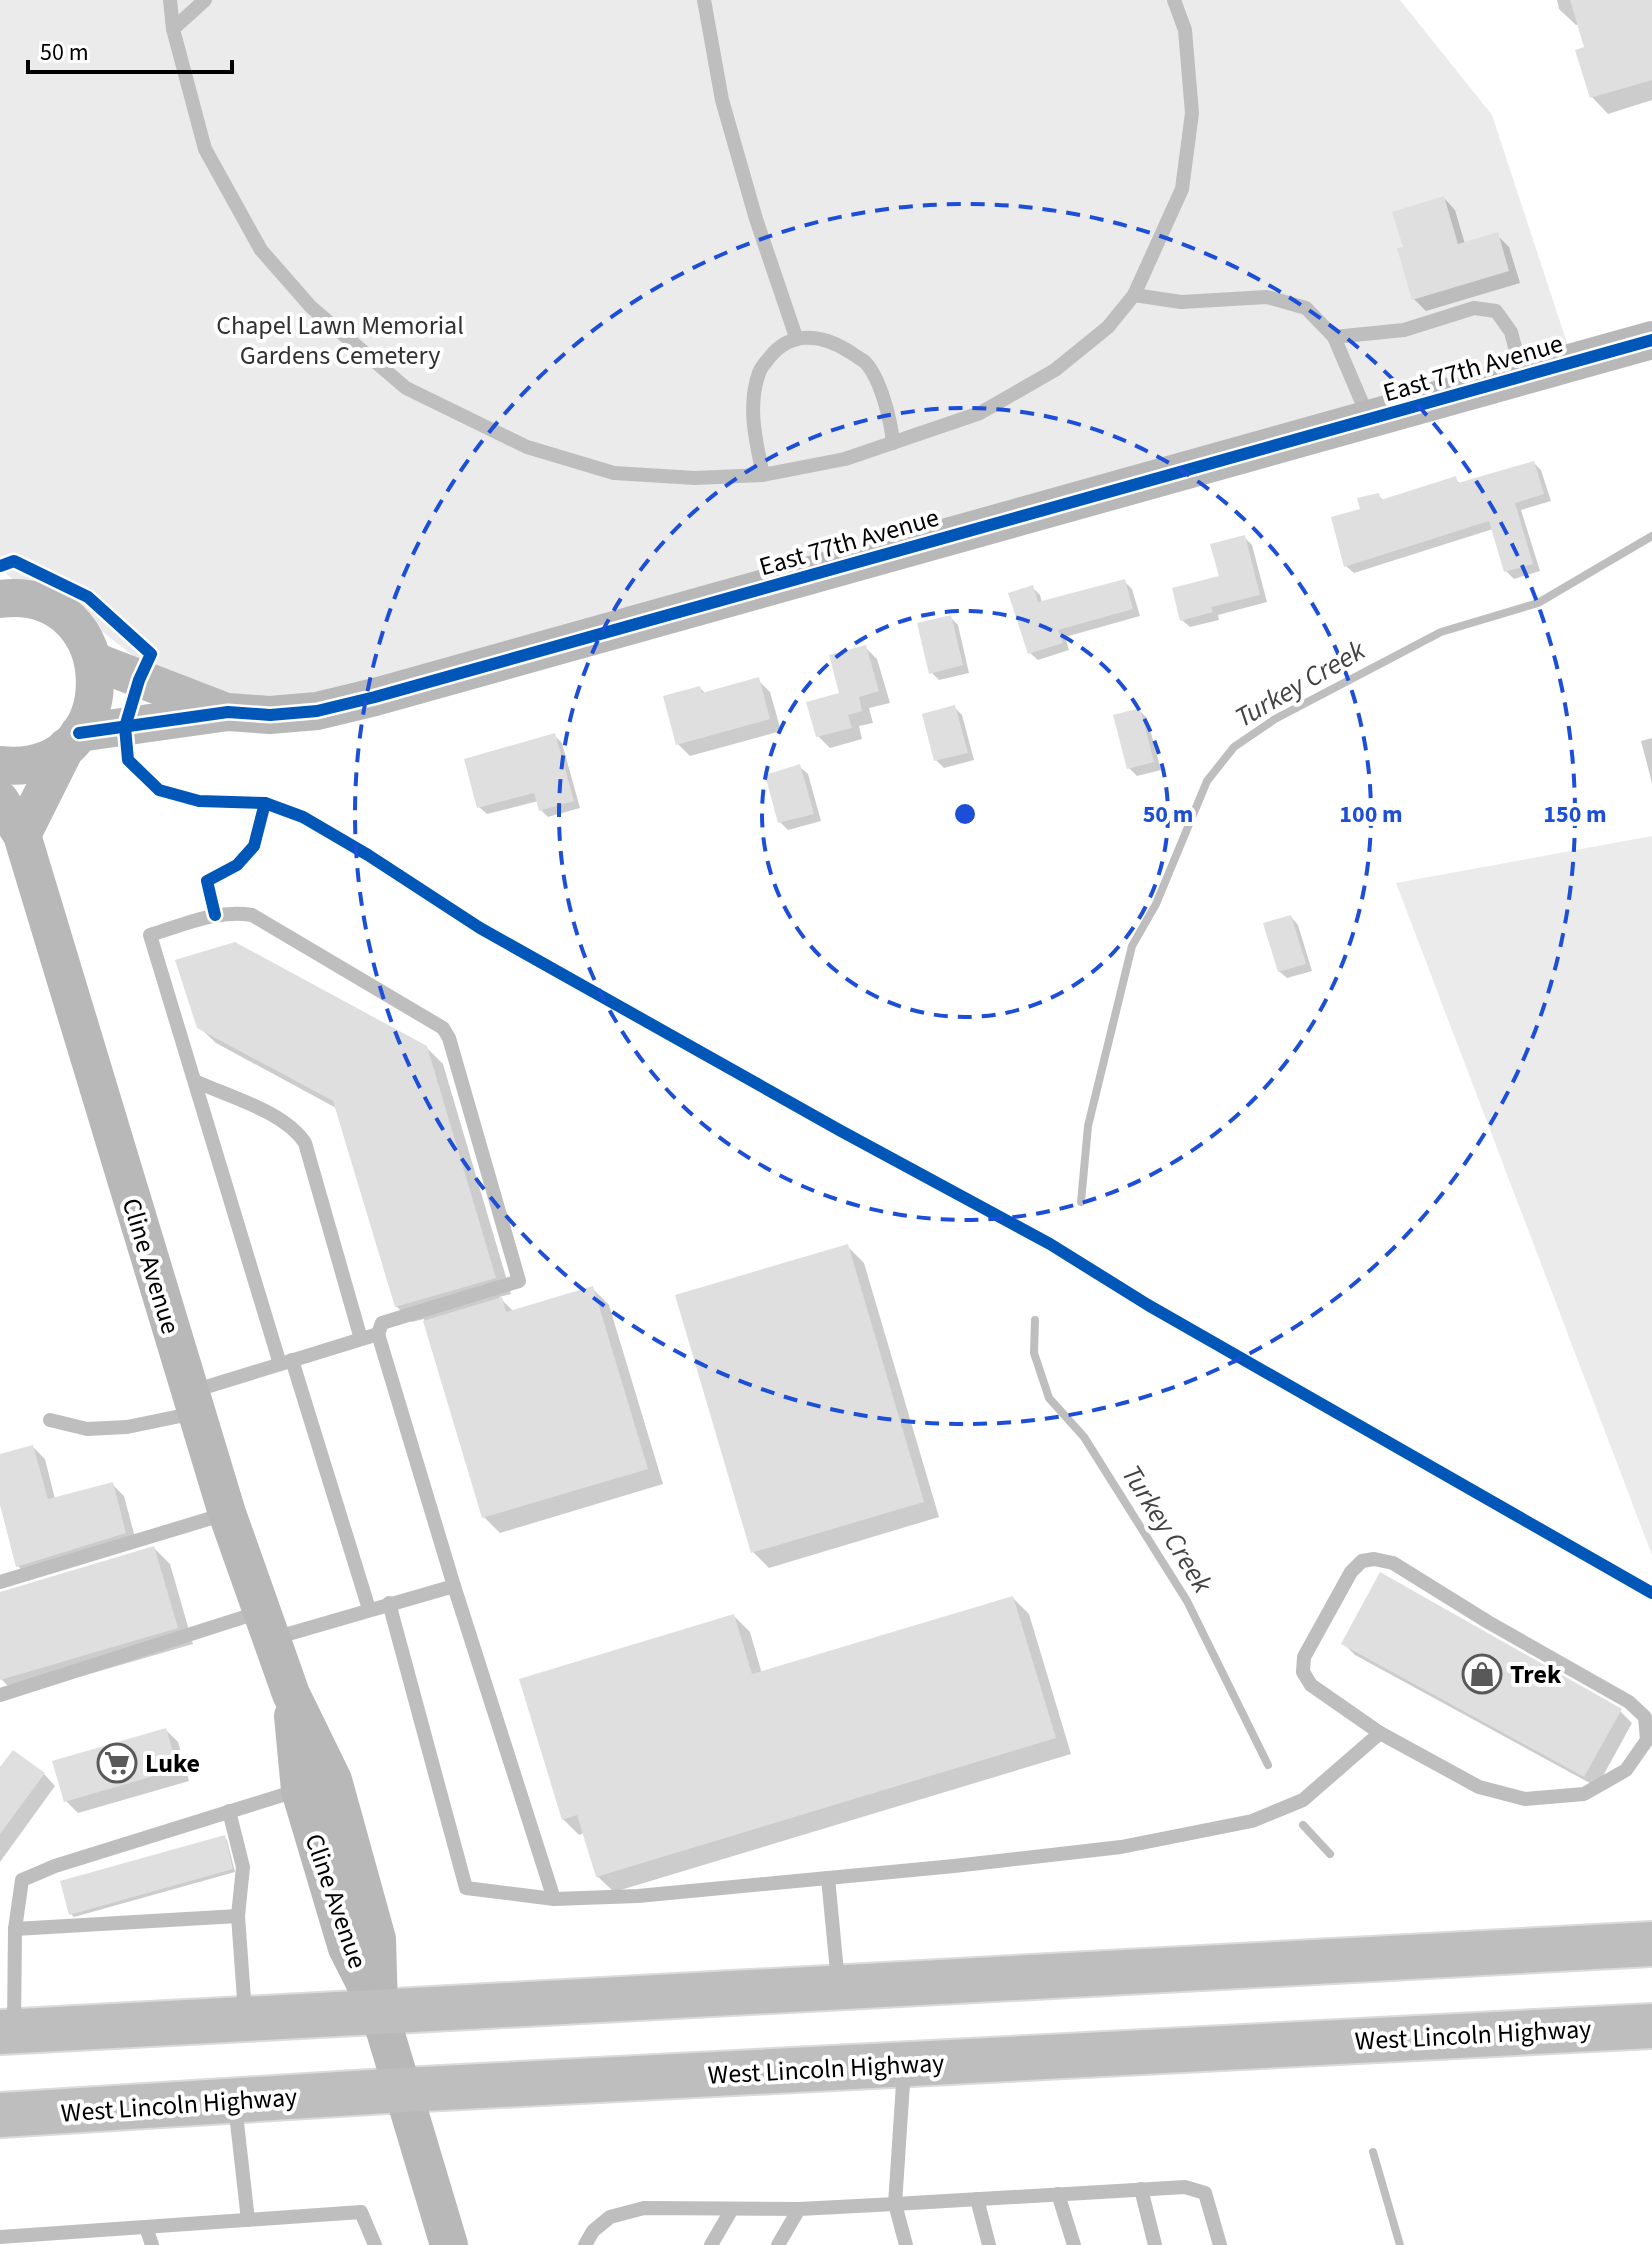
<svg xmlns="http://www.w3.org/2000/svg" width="1652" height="2245" font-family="'Source Sans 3',sans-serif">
  <rect width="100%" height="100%" fill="#fff"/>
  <g fill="#ebebeb">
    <path d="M 0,0 L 1400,0 L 1492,115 L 1569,349 L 346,690 L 260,697 L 216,692 L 150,669 L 76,611 L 19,585 L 0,568 Z"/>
    <path d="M 1652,836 L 1652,1555 L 1396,883 Z"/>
  </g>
  <g fill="#0003">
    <path d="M 1557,0 L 1652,0 L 1652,100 L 1608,114 L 1592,97 L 1586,49 L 1579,24 L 1576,25 L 1559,9 Z"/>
    <path d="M 1444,198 L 1455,210 L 1465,244 L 1497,235 L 1509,247 L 1520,283 L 1426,311 L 1414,299 L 1405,248 Z"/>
    <path d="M 1534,463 L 1541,470 L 1551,501 L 1521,510 L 1540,571 L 1514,579 L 1506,571 L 1493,529 L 1354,573 L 1346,566 L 1362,511 L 1378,495 L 1384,501 L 1455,479 L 1461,484 Z"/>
    <path d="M 1244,537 L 1252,545 L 1267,602 L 1218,615 L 1219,620 L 1190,627 L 1182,620 L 1221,577 Z"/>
    <path d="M 1125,582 L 1132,589 L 1140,616 L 1065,637 L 1069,650 L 1038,660 L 1030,653 L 1032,587 L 1040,595 L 1042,603 Z"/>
    <path d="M 950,617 L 958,625 L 969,673 L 939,680 L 931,672 Z"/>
    <path d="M 865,647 L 877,659 L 890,703 L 869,708 L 873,723 L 859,726 L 862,739 L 830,748 L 818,736 Z"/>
    <path d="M 758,680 L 770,692 L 781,731 L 690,756 L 678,744 L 700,688 L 706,694 Z"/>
    <path d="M 954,707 L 962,715 L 974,760 L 944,768 L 936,760 Z"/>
    <path d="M 1139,710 L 1147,718 L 1161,770 L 1137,776 L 1129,768 Z"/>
    <path d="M 554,735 L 562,743 L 580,808 L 548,817 L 541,810 L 538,801 L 487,814 L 479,807 Z"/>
    <path d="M 1652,738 L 1652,783 L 1641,741 Z"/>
    <path d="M 800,767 L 808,774 L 821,821 L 788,830 L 780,822 Z"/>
    <path d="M 1291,917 L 1298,925 L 1312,971 L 1287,978 L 1279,971 Z"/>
    <path d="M 199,1027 L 426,1047 L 443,1064 L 511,1294 L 499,1297 L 514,1312 L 593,1289 L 609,1305 L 663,1484 L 500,1533 L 484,1517 L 424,1319 L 412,1322 L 396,1306 L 338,1109 L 216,1043 Z"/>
    <path d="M 848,1247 L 864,1263 L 939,1517 L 769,1568 L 753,1552 Z"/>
    <path d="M 33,1447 L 45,1459 L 55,1499 L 112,1484 L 124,1496 L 137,1545 L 30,1578 L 18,1566 L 0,1498 L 0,1456 Z"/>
    <path d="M 154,1548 L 170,1564 L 193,1644 L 17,1695 L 1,1679 L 0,1593 Z"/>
    <path d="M 1013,1598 L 1029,1614 L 1071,1754 L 614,1892 L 597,1876 L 584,1833 L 579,1835 L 563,1819 L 734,1616 L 750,1632 L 762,1674 Z"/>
    <path d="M 1343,1643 L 1620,1711 L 1632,1723 L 1597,1787 L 1355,1655 Z"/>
    <path d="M 166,1730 L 178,1742 L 189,1781 L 78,1813 L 66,1801 Z"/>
    <path d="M 0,1771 L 44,1774 L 55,1786 L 0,1862 Z"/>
    <path d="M 224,1837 L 227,1840 L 235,1872 L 74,1917 L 71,1914 Z"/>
  </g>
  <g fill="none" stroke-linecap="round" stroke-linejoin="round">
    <g stroke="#bebebe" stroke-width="8">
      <path d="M 1081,1202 L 1088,1126 L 1132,946 L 1156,904 L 1207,781 L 1234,747 L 1275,719 L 1441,632 L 1538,603 L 1652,536"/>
      <path d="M 1035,1320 L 1034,1353 L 1049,1398 L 1084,1437 L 1187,1601 L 1268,1765"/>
      <path d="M 1303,1825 L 1330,1854"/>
      <path d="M 1373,2152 L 1400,2245"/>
    </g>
  </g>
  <g fill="#dfdfdf">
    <path d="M 1570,0 L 1652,0 L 1652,80 L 1590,98 L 1575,50 L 1584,47 Z"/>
    <path d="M 1444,196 L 1458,244 L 1498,232 L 1509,271 L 1412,300 L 1397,248 L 1403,247 L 1392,212 Z"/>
    <path d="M 1534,461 L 1544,494 L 1515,503 L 1533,564 L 1504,572 L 1489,521 L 1344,567 L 1331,517 L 1360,509 L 1357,498 L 1379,493 L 1381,500 L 1456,476 L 1458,483 Z"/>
    <path d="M 1245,535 L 1260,595 L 1211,607 L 1213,612 L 1180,621 L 1172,588 L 1219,576 L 1210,544 Z"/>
    <path d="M 1125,579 L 1133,609 L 1058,630 L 1063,643 L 1028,654 L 1008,593 L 1033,585 L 1038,602 Z"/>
    <path d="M 951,615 L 963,665 L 929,674 L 917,623 Z"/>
    <path d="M 866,645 L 879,691 L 859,697 L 862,711 L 848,715 L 852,728 L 816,737 L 806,702 L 839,693 L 829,655 Z"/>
    <path d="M 759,677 L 770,719 L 676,745 L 663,696 L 700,686 L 702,693 Z"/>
    <path d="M 955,705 L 968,753 L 934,761 L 922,714 Z"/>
    <path d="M 1140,708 L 1154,762 L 1127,769 L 1113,715 Z"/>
    <path d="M 555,733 L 574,801 L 539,811 L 534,793 L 477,808 L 464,759 Z"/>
    <path d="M 800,764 L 814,814 L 778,823 L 765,775 Z"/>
    <path d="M 1291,915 L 1306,964 L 1278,972 L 1263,923 Z"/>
    <path d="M 235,942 L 427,1046 L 496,1278 L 395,1307 L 333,1101 L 197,1028 L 175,960 Z"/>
    <path d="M 848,1244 L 924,1502 L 751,1553 L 675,1295 Z"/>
    <path d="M 593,1286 L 648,1469 L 482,1518 L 423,1321 L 502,1297 L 506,1312 Z"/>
    <path d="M 33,1445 L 48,1499 L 113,1482 L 126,1533 L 16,1567 L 0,1505 L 0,1454 Z"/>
    <path d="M 154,1546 L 178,1628 L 0,1680 L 0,1592 Z"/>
    <path d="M 1380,1572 L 1622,1709 L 1584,1777 L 1341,1644 Z"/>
    <path d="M 1013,1596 L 1056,1738 L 596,1877 L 577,1815 L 562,1820 L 519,1679 L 734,1614 L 752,1674 Z"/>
    <path d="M 166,1728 L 178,1769 L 64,1802 L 52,1761 Z"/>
    <path d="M 13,1750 L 45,1773 L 0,1834 L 0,1767 Z"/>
    <path d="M 225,1835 L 233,1869 L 69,1915 L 60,1881 Z"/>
  </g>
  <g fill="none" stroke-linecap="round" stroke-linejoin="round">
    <g stroke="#dbdbdb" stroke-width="48">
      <g id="primary">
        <path d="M 0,2032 L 1652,1944"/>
        <path d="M 0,2115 L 403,2090 L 1652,2026"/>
      </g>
    </g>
    <g stroke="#bebebe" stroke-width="14">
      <path d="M 170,0 L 173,29 L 205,149 L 261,250 L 311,307 L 406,388 L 527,447 L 614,473 L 695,478 L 763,475 L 845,459 L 980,413 L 1055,370 L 1108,327 L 1134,295 L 1182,189 L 1192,113 L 1185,30 L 1174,0"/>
      <path d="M 704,0 L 722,100 L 756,219 L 796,337"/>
      <path d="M 173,29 L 205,0"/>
      <path d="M 1134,295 L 1181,302 L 1267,297 L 1306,308 L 1334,337 L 1369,419"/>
      <path d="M 1334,337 L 1404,330 L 1474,308 L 1496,311 L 1511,332 L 1522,374"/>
      <path d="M 763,475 C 756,442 747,406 759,373 C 761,367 765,363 769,358 C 791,330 822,334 850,352 C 854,355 861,359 865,362 C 881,379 891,421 893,443"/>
      <path d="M 195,1081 C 229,1097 284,1111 305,1143 L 361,1339"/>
      <path d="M 292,1360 L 369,1609"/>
      <path d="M 280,1364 L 150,935 C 183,925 217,909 252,915 L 443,1028 L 449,1038 L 519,1281 L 382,1323 L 378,1334"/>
      <path d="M 193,1391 L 378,1334 L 454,1586 L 271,1639"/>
      <path d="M 50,1420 L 87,1429 L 127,1427 L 195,1413"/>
      <path d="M 1374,1559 L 1393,1563 L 1488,1622 L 1629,1702 L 1645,1717 L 1647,1740 L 1626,1770 L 1584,1794 L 1525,1799 L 1479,1787 L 1380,1733 L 1311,1685 L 1303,1672 L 1304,1657 L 1351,1572 L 1362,1561 Z"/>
      <path d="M 0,1582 L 225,1514"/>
      <path d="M 454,1586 L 554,1899"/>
      <path d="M 389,1603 L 466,1888 L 554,1899 L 638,1896 L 828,1878 L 838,1982"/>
      <path d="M 0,1695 L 260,1612"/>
      <path d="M 229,1811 L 243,1867 L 238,1916 L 245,2013"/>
      <path d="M 828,1878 L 954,1866 L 1121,1847 L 1252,1821 L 1303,1800 L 1380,1733"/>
      <path d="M 15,1929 L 238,1916"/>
      <path d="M 14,2026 L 15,1929 L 22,1880 L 55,1866 L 299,1790"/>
      <path d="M 235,2105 L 248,2220"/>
      <path d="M 1141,2189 L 1155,2245"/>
      <path d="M 1058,2194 L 1074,2245"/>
      <path d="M 977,2199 L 989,2245"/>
      <path d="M 146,2227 L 152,2245"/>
      <path d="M 0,2237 L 361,2212 L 375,2245"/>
      <path d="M 585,2245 L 593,2231 L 610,2217 L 644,2208 L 799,2209"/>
      <path d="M 711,2245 L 732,2209"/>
      <path d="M 778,2245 L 799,2209 L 895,2204 L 904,2069"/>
      <path d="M 906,2245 L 895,2204 L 1185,2187 L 1205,2193 L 1220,2245"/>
    </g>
    <g stroke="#b8b8b8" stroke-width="38">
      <path d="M 0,599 C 124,583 129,779 0,765"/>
      <path d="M 94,661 L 221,710"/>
      <path d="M 79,733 L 228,712 L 270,715 L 317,711 L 375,697 L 1652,340"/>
      <path d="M 0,800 L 22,835 L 227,1513 L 291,1694 L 333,1780 L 377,1939 L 379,2011"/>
      <path d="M 22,835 L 66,747"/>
      <path d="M 293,1716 L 300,1790 L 347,1948 L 379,2011 L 449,2245"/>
    </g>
    <use href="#primary" stroke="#bebebe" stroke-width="44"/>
    <g stroke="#fff" stroke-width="17">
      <g id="cycleway">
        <path d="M 0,566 L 14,561 L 88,597 L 151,654 L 139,680 L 125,727 L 128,760 L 159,790 L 199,801 L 265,803 L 303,817 L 368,855 L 480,928 L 841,1131 L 1050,1244 L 1148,1305 L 1652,1593"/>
        <path d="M 79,733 L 228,712 L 270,715 L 317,711 L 375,697 L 1652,340"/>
        <path d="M 215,915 L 207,881 L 237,865 L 254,846 L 265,803"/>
      </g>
    </g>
    <use href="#cycleway" stroke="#0057b8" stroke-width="12"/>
  </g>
  <g fill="none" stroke="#1d4ed8" stroke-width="4" stroke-dasharray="14 10">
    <circle cx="965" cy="814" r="203"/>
    <circle cx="965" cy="814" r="406"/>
    <circle cx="965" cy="814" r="610"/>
  </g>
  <defs>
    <g id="shop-ring" transform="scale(2)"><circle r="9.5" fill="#fff" stroke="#595959" stroke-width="1.5"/><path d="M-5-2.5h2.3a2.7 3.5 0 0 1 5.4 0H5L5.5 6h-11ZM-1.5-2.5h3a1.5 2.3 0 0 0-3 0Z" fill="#595959"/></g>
    <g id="supermarket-ring" transform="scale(2)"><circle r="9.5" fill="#fff" stroke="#595959" stroke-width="1.5"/><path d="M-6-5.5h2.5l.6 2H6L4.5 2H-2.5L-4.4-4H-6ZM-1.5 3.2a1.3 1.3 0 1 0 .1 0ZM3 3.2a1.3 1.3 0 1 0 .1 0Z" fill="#595959"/></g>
  </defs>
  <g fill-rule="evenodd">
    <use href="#shop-ring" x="1482" y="1674"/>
    <use href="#supermarket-ring" x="117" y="1763"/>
  </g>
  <g text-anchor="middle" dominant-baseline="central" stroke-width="8" stroke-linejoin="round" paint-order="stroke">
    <g font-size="26" fill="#323232" stroke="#fff">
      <text x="340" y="325">Chapel Lawn Memorial<tspan x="340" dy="30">Gardens Cemetery</tspan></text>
    </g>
    <g font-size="26" fill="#000" stroke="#fff">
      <text transform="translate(1473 368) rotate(-16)">East 77th Avenue</text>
      <text transform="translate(849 542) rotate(-16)">East 77th Avenue</text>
      <text transform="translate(151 1266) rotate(73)">Cline Avenue</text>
      <text transform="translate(336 1901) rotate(71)">Cline Avenue</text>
      <text transform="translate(1473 2035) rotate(-3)">West Lincoln Highway</text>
      <text transform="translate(826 2069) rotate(-3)">West Lincoln Highway</text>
      <text transform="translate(179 2105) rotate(-4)">West Lincoln Highway</text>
    </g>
    <g font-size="26" font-weight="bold" fill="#000" stroke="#fff" text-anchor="start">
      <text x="1510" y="1674">Trek</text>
      <text x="145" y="1763">Luke</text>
    </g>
    <g font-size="28" font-style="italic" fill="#434343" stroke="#fff">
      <text transform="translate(1300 684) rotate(-30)">Turkey Creek</text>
      <text transform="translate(1167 1529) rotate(58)">Turkey Creek</text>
    </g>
  </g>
  <circle cx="965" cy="814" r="12" fill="#1d4ed8" stroke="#fff" stroke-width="4"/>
  <g font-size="24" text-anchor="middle" font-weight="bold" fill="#1d4ed8" stroke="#fff" stroke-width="8" stroke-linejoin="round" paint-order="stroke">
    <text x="1168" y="822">50 m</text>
    <text x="1371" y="822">100 m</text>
    <text x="1575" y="822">150 m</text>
  </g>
  <path d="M28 60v12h204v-12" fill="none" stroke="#000000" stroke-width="4"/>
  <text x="40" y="60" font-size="24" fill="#000000" stroke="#ffffff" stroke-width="6" paint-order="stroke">50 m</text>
</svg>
